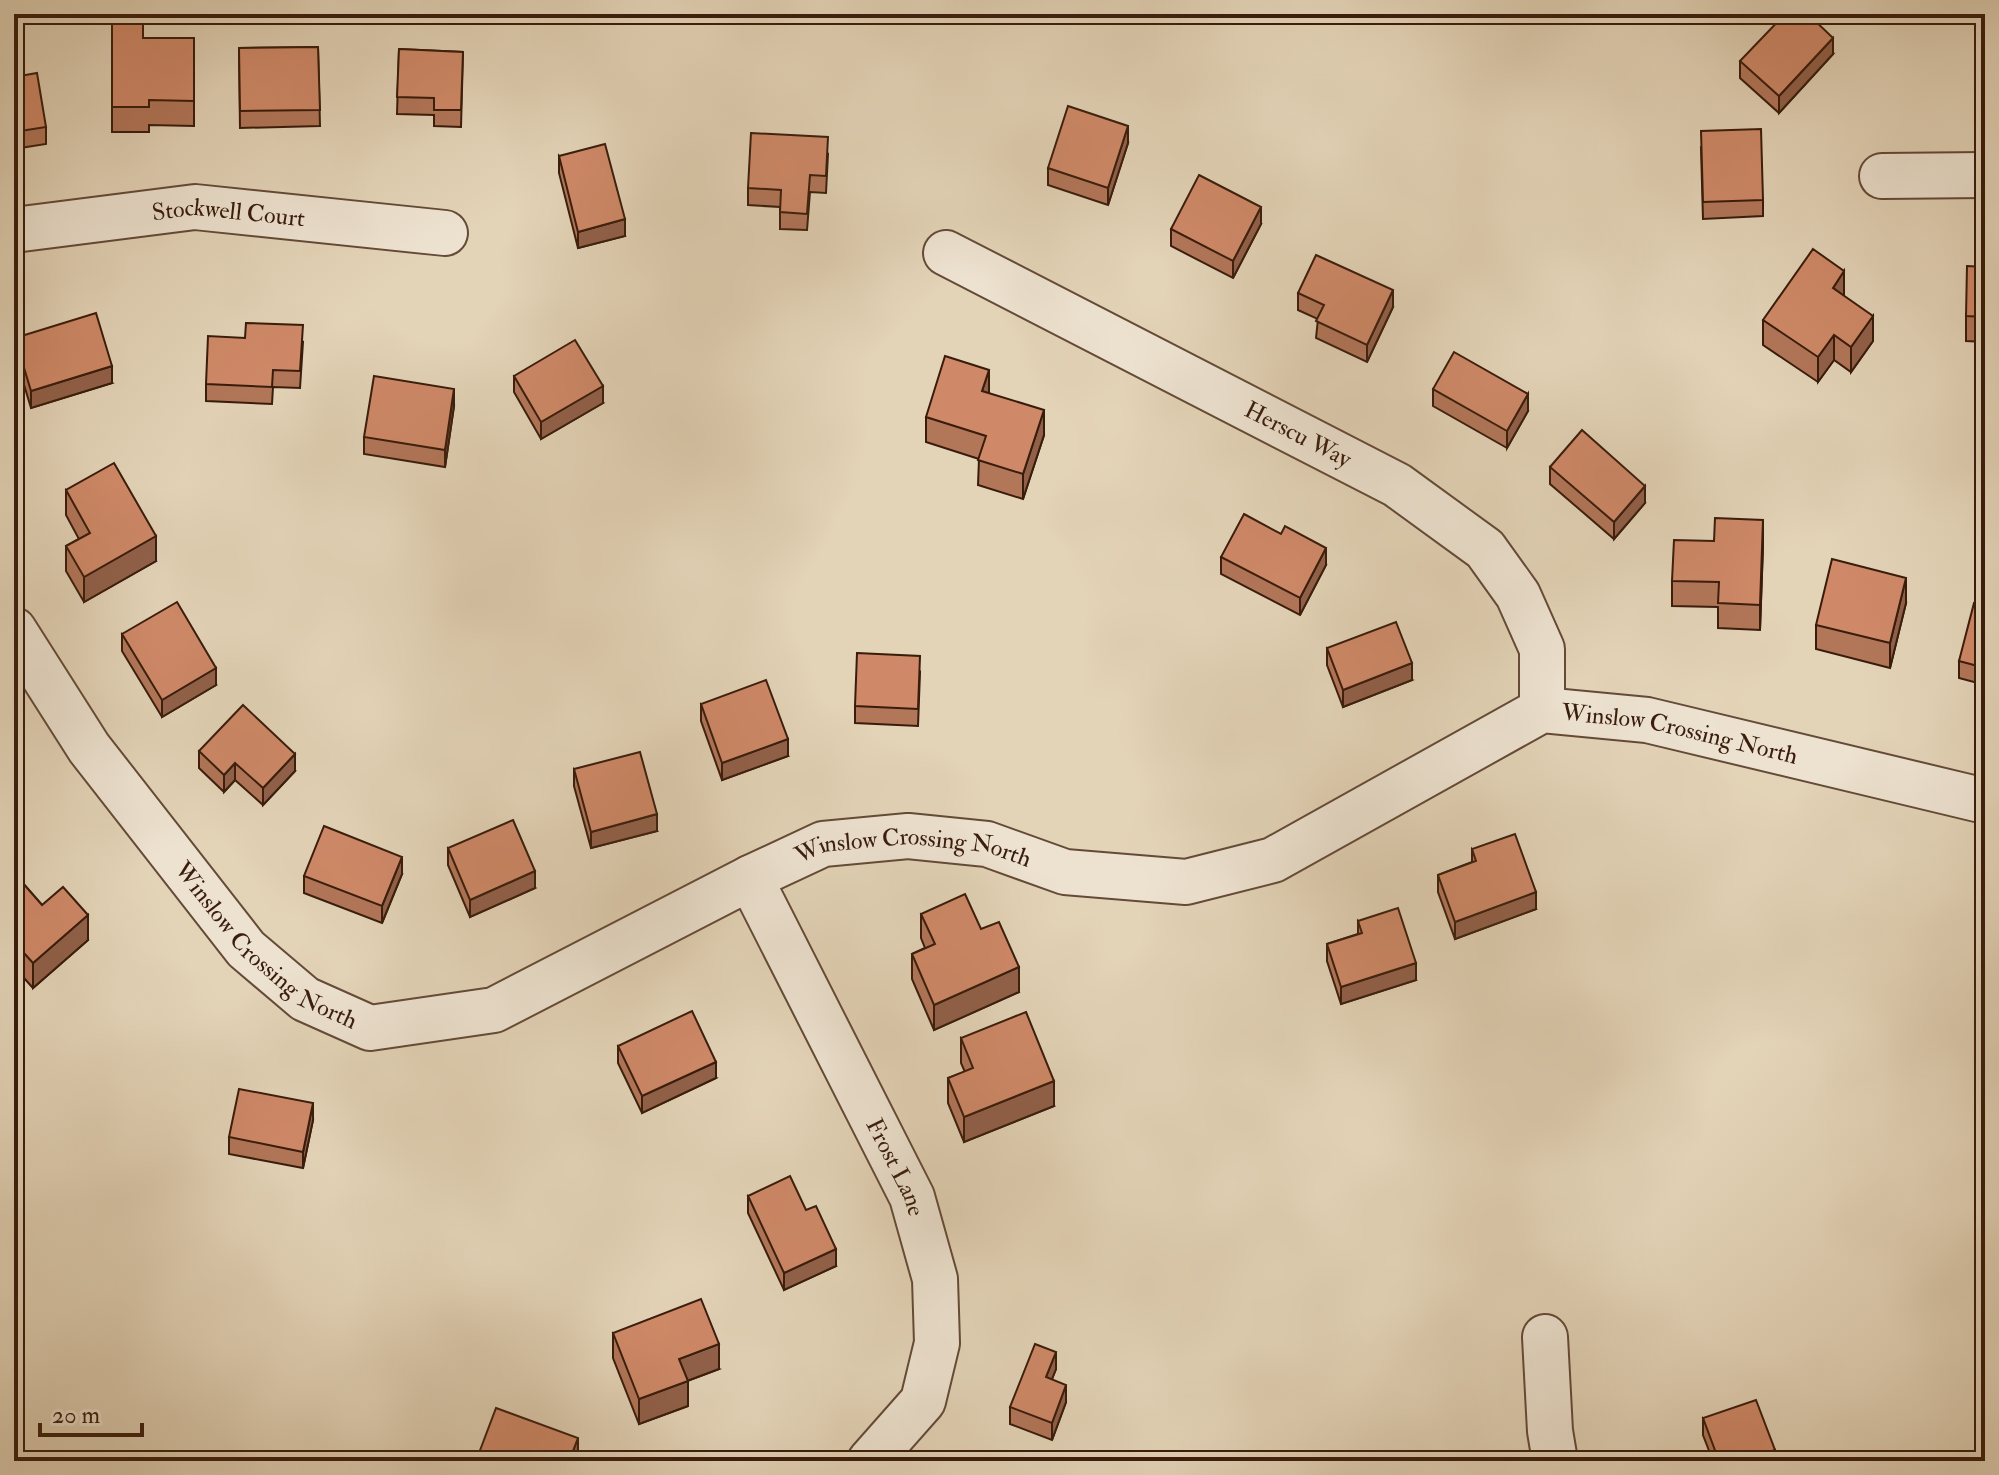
<svg xmlns="http://www.w3.org/2000/svg" width="1999" height="1475" font-family="'IM FELL Double Pica',serif">
  <rect width="100%" height="100%" fill="#e3d3b7"/>
  <filter id="stains"><feTurbulence type="fractalNoise" baseFrequency=".0025" numOctaves="4"/><feColorMatrix values="0 0 0 0 .2 0 0 0 0 .09 0 0 0 0 .02 0 0 0 .5 -.17"/></filter>
  <radialGradient id="worn" r=".72"><stop offset=".6" stop-color="#630" stop-opacity="0"/><stop offset="1" stop-color="#630" stop-opacity=".3"/></radialGradient>
  <g fill="none" stroke-linecap="round" stroke-linejoin="round">
    <g stroke="#644a37" stroke-width="48">
      <g id="minor">
        <path d="M 1882,176 L 1985,175"/>
        <path id="s1" d="M 14,230 L 195,207 L 445,233"/>
        <path id="s2" d="M 946,253 L 1397,485 L 1485,549 L 1518,595 L 1542,649 L 1542,710"/>
        <path id="s3" d="M 14,630 L 89,748 L 246,949 L 305,999 L 370,1028 L 494,1010 L 750,878 L 823,844 L 908,836 L 987,844 L 1065,872 L 1186,882 L 1273,860 L 1542,710 L 1647,720 L 1985,801"/>
        <path id="s4" d="M 750,878 L 912,1197 L 935,1279 L 937,1343 L 923,1401 L 870,1461"/>
        <path d="M 1545,1337 L 1550,1431 L 1555,1461"/>
      </g>
    </g>
    <use href="#minor" stroke="#ede2d0" stroke-width="44"/>
  </g>
  <g fill="#b27659" stroke="#391c0c" stroke-width="2">
    <path d="M 112,23 L 143,38 L 194,38 L 194,126 L 149,125 L 149,132 L 112,132 Z"/>
    <path d="M 318,47 L 320,126 L 240,128 L 239,48 Z"/>
    <path d="M 399,49 L 463,52 L 461,127 L 434,126 L 434,115 L 397,114 Z"/>
    <path d="M 1833,54 L 1779,113 L 1740,78 L 1740,61 Z"/>
    <path d="M 14,77 L 46,127 L 46,144 L 14,149 Z"/>
    <path d="M 1128,143 L 1108,205 L 1048,185 L 1048,168 Z"/>
    <path d="M 1701,148 L 1763,200 L 1763,216 L 1703,219 Z"/>
    <path d="M 828,154 L 826,193 L 810,192 L 807,230 L 780,229 L 780,207 L 748,205 L 748,188 Z"/>
    <path d="M 559,156 L 625,236 L 578,248 L 559,173 Z"/>
    <path d="M 1261,224 L 1233,278 L 1171,246 L 1171,229 Z"/>
    <path d="M 1985,267 L 1985,342 L 1966,341 L 1966,316 Z"/>
    <path d="M 1298,293 L 1393,307 L 1367,362 L 1316,338 L 1318,319 L 1298,310 Z"/>
    <path d="M 1844,296 L 1873,341 L 1851,372 L 1834,360 L 1818,382 L 1763,345 L 1763,320 Z"/>
    <path d="M 15,338 L 112,383 L 31,408 L 15,355 Z"/>
    <path d="M 303,342 L 300,388 L 273,387 L 272,404 L 206,401 L 206,384 Z"/>
    <path d="M 514,376 L 603,403 L 541,439 L 514,392 Z"/>
    <path d="M 1433,389 L 1528,411 L 1507,448 L 1433,406 Z"/>
    <path d="M 989,393 L 1044,435 L 1023,499 L 978,485 L 979,459 L 926,442 L 926,417 Z"/>
    <path d="M 454,406 L 445,467 L 364,454 L 364,437 Z"/>
    <path d="M 1550,467 L 1645,503 L 1614,539 L 1550,484 Z"/>
    <path d="M 66,490 L 156,561 L 84,602 L 66,571 L 66,546 L 79,539 L 66,515 Z"/>
    <path d="M 1763,545 L 1760,630 L 1718,628 L 1718,607 L 1672,606 L 1672,581 Z"/>
    <path d="M 1221,557 L 1326,565 L 1300,615 L 1221,574 Z"/>
    <path d="M 1906,603 L 1890,668 L 1816,649 L 1816,625 Z"/>
    <path d="M 1985,606 L 1985,685 L 1959,678 L 1959,661 Z"/>
    <path d="M 122,634 L 216,685 L 162,717 L 122,651 Z"/>
    <path d="M 1327,648 L 1412,680 L 1343,707 L 1327,665 Z"/>
    <path d="M 920,672 L 918,726 L 855,723 L 855,706 Z"/>
    <path d="M 701,704 L 788,756 L 722,780 L 701,721 Z"/>
    <path d="M 199,751 L 295,771 L 263,805 L 235,780 L 224,792 L 199,768 Z"/>
    <path d="M 574,769 L 657,831 L 591,848 L 574,786 Z"/>
    <path d="M 448,848 L 535,888 L 470,917 L 448,865 Z"/>
    <path d="M 1472,849 L 1536,909 L 1455,939 L 1438,892 L 1438,875 L 1472,862 Z"/>
    <path d="M 14,873 L 42,905 L 88,940 L 33,988 L 14,967 Z"/>
    <path d="M 402,874 L 382,923 L 304,893 L 304,876 Z"/>
    <path d="M 921,914 L 981,929 L 1019,992 L 934,1030 L 912,979 L 912,954 L 925,948 L 921,938 Z"/>
    <path d="M 1358,921 L 1416,980 L 1341,1004 L 1327,961 L 1327,944 L 1358,934 Z"/>
    <path d="M 961,1038 L 1054,1106 L 964,1142 L 948,1103 L 948,1078 L 965,1072 L 961,1063 Z"/>
    <path d="M 618,1046 L 716,1078 L 642,1113 L 618,1063 Z"/>
    <path d="M 313,1120 L 303,1168 L 229,1154 L 229,1137 Z"/>
    <path d="M 748,1196 L 836,1266 L 784,1290 L 748,1213 Z"/>
    <path d="M 613,1333 L 719,1369 L 687,1381 L 688,1406 L 639,1424 L 613,1358 Z"/>
    <path d="M 1056,1369 L 1052,1379 L 1066,1402 L 1052,1440 L 1010,1424 L 1010,1407 Z"/>
    <path d="M 1703,1418 L 1775,1461 L 1713,1461 L 1703,1435 Z"/>
  </g>
  <g fill="#916049" stroke="#391c0c" stroke-width="2">
    <path d="M 1833,38 L 1833,54 L 1779,113 L 1779,96 Z"/>
    <path d="M 1128,126 L 1128,143 L 1108,205 L 1108,188 Z"/>
    <path d="M 1261,207 L 1261,224 L 1233,278 L 1233,261 Z"/>
    <path d="M 625,219 L 625,236 L 578,248 L 578,232 Z"/>
    <path d="M 1844,271 L 1844,296 L 1833,288 Z"/>
    <path d="M 1393,290 L 1393,307 L 1367,362 L 1367,345 Z"/>
    <path d="M 1873,316 L 1873,341 L 1851,372 L 1851,347 Z"/>
    <path d="M 1834,335 L 1834,360 L 1818,382 L 1818,357 Z"/>
    <path d="M 112,366 L 112,383 L 31,408 L 31,391 Z"/>
    <path d="M 989,370 L 989,395 L 982,391 Z"/>
    <path d="M 603,386 L 603,403 L 541,439 L 541,422 Z"/>
    <path d="M 454,389 L 454,406 L 445,467 L 445,450 Z"/>
    <path d="M 1528,394 L 1528,411 L 1507,448 L 1507,431 Z"/>
    <path d="M 1044,410 L 1044,435 L 1023,499 L 1023,474 Z"/>
    <path d="M 1645,486 L 1645,503 L 1614,539 L 1614,522 Z"/>
    <path d="M 1763,520 L 1763,545 L 1760,630 L 1760,605 Z"/>
    <path d="M 156,536 L 156,561 L 84,602 L 84,577 Z"/>
    <path d="M 1326,548 L 1326,565 L 1300,615 L 1300,598 Z"/>
    <path d="M 1906,578 L 1906,603 L 1890,668 L 1890,643 Z"/>
    <path d="M 1412,663 L 1412,680 L 1343,707 L 1343,690 Z"/>
    <path d="M 216,668 L 216,685 L 162,717 L 162,700 Z"/>
    <path d="M 788,739 L 788,756 L 722,780 L 722,763 Z"/>
    <path d="M 295,754 L 295,771 L 263,805 L 263,788 Z"/>
    <path d="M 235,763 L 235,780 L 224,792 L 224,775 Z"/>
    <path d="M 657,814 L 657,831 L 591,848 L 591,832 Z"/>
    <path d="M 402,857 L 402,874 L 382,923 L 382,906 Z"/>
    <path d="M 535,871 L 535,888 L 470,917 L 470,900 Z"/>
    <path d="M 1536,892 L 1536,909 L 1455,939 L 1455,922 Z"/>
    <path d="M 88,915 L 88,940 L 33,988 L 33,963 Z"/>
    <path d="M 1416,963 L 1416,980 L 1341,1004 L 1341,987 Z"/>
    <path d="M 1019,967 L 1019,992 L 934,1030 L 934,1005 Z"/>
    <path d="M 716,1062 L 716,1078 L 642,1113 L 642,1096 Z"/>
    <path d="M 1054,1081 L 1054,1106 L 964,1142 L 964,1117 Z"/>
    <path d="M 313,1103 L 313,1120 L 303,1168 L 303,1152 Z"/>
    <path d="M 836,1249 L 836,1266 L 784,1290 L 784,1273 Z"/>
    <path d="M 719,1344 L 719,1369 L 679,1384 L 679,1359 Z"/>
    <path d="M 1056,1352 L 1056,1369 L 1046,1394 L 1046,1377 Z"/>
    <path d="M 688,1381 L 688,1406 L 639,1424 L 639,1399 Z"/>
    <path d="M 1066,1385 L 1066,1402 L 1052,1440 L 1052,1423 Z"/>
    <path d="M 578,1438 L 578,1461 L 569,1461 Z"/>
    <path d="M 1775,1450 L 1775,1461 L 1760,1461 L 1760,1455 Z"/>
  </g>
  <g fill="#cf8968" stroke="#391c0c" stroke-width="2">
    <path d="M 1785,14 L 1808,14 L 1833,38 L 1779,96 L 1740,61 Z"/>
    <path d="M 112,23 L 143,23 L 143,38 L 194,38 L 194,101 L 149,100 L 149,107 L 112,107 Z"/>
    <path d="M 318,47 L 320,110 L 240,111 L 239,48 Z"/>
    <path d="M 399,49 L 463,52 L 461,110 L 434,110 L 434,98 L 397,97 Z"/>
    <path d="M 37,73 L 46,127 L 14,132 L 14,77 Z"/>
    <path d="M 1068,106 L 1128,126 L 1108,188 L 1048,168 Z"/>
    <path d="M 1761,129 L 1763,200 L 1703,202 L 1701,131 Z"/>
    <path d="M 751,133 L 828,137 L 826,176 L 810,175 L 807,214 L 780,212 L 781,190 L 748,188 Z"/>
    <path d="M 605,144 L 625,219 L 578,232 L 559,156 Z"/>
    <path d="M 1199,175 L 1261,207 L 1233,261 L 1171,229 Z"/>
    <path d="M 1813,249 L 1844,271 L 1833,288 L 1873,316 L 1851,347 L 1834,335 L 1818,357 L 1763,320 Z"/>
    <path d="M 1316,255 L 1393,290 L 1367,345 L 1316,321 L 1324,305 L 1298,293 Z"/>
    <path d="M 1967,266 L 1985,267 L 1985,317 L 1966,316 Z"/>
    <path d="M 96,313 L 112,366 L 31,391 L 15,338 Z"/>
    <path d="M 246,323 L 303,325 L 300,371 L 273,370 L 272,387 L 206,384 L 208,336 L 245,338 Z"/>
    <path d="M 575,340 L 603,386 L 541,422 L 514,376 Z"/>
    <path d="M 1454,352 L 1528,394 L 1507,431 L 1433,389 Z"/>
    <path d="M 945,356 L 989,370 L 982,391 L 1044,410 L 1023,474 L 978,460 L 986,436 L 926,417 Z"/>
    <path d="M 374,376 L 454,389 L 445,450 L 364,437 Z"/>
    <path d="M 1582,430 L 1645,486 L 1614,522 L 1550,467 Z"/>
    <path d="M 114,463 L 156,536 L 84,577 L 66,546 L 90,533 L 66,490 Z"/>
    <path d="M 1244,514 L 1281,534 L 1285,526 L 1326,548 L 1300,598 L 1221,557 Z"/>
    <path d="M 1715,518 L 1763,520 L 1760,605 L 1718,603 L 1719,582 L 1672,581 L 1674,540 L 1714,541 Z"/>
    <path d="M 1832,559 L 1906,578 L 1890,643 L 1816,625 Z"/>
    <path d="M 177,602 L 216,668 L 162,700 L 122,634 Z"/>
    <path d="M 1974,603 L 1985,606 L 1985,668 L 1959,661 Z"/>
    <path d="M 1396,622 L 1412,663 L 1343,690 L 1327,648 Z"/>
    <path d="M 857,653 L 920,656 L 918,709 L 855,706 Z"/>
    <path d="M 766,680 L 788,739 L 722,763 L 701,704 Z"/>
    <path d="M 243,705 L 295,754 L 263,788 L 235,763 L 224,775 L 199,751 Z"/>
    <path d="M 640,752 L 657,814 L 591,832 L 574,769 Z"/>
    <path d="M 513,820 L 535,871 L 470,900 L 448,848 Z"/>
    <path d="M 324,826 L 402,857 L 382,906 L 304,876 Z"/>
    <path d="M 1515,834 L 1536,892 L 1455,922 L 1438,875 L 1476,861 L 1472,849 Z"/>
    <path d="M 14,873 L 42,905 L 63,887 L 88,915 L 33,963 L 14,942 Z"/>
    <path d="M 965,894 L 981,929 L 999,922 L 1019,967 L 934,1005 L 912,954 L 935,944 L 921,914 Z"/>
    <path d="M 1398,908 L 1416,963 L 1341,987 L 1327,944 L 1362,933 L 1358,921 Z"/>
    <path d="M 692,1011 L 716,1062 L 642,1096 L 618,1046 Z"/>
    <path d="M 1026,1012 L 1054,1081 L 964,1117 L 948,1078 L 973,1068 L 961,1038 Z"/>
    <path d="M 239,1089 L 313,1103 L 303,1152 L 229,1137 Z"/>
    <path d="M 790,1176 L 806,1210 L 816,1206 L 836,1249 L 784,1273 L 748,1196 Z"/>
    <path d="M 701,1299 L 719,1344 L 679,1359 L 688,1381 L 639,1399 L 613,1333 Z"/>
    <path d="M 1035,1344 L 1056,1352 L 1046,1377 L 1066,1385 L 1052,1423 L 1010,1407 Z"/>
    <path d="M 1756,1400 L 1775,1450 L 1760,1455 L 1762,1461 L 1719,1461 L 1703,1418 Z"/>
    <path d="M 496,1408 L 578,1438 L 569,1461 L 476,1461 Z"/>
  </g>
  <g text-anchor="middle" dominant-baseline="central" stroke-width="6" stroke-linejoin="round" paint-order="stroke">
    <g font-size="24" fill="#391c0c" stroke="#ede2d0">
      <text stroke="none"><textPath href="#s1" startOffset="216">Stockwell Court</textPath></text>
      <text stroke="none"><textPath href="#s2" startOffset="396">Herscu Way</textPath></text>
      <text stroke="none"><textPath href="#s3" startOffset="1944">Winslow Crossing North</textPath></text>
      <text stroke="none"><textPath href="#s3" startOffset="1128">Winslow Crossing North</textPath></text>
      <text stroke="none"><textPath href="#s3" startOffset="408">Winslow Crossing North</textPath></text>
      <text stroke="none"><textPath href="#s4" startOffset="324">Frost Lane</textPath></text>
    </g>
  </g>
  <rect width="1999" height="1475" fill="none" stroke="#e3d3b7" stroke-width="48"/>
  <rect x="16" y="16" width="1967" height="1443" fill="none" stroke="#391c0c" stroke-width="4"/>
  <rect x="24" y="24" width="1951" height="1427" fill="none" stroke="#391c0c" stroke-width="2"/>
  <path d="M40 1423v12h102v-12" fill="none" stroke="#391c0c" stroke-width="4"/>
  <text x="52" y="1423" font-size="24" fill="#391c0c" stroke="#ede2d0" stroke-width="6" paint-order="stroke">20 m</text>
  <rect width="100%" height="100%" filter="url(#stains)"/>
  <rect width="100%" height="100%" fill="url(#worn)"/>
</svg>
